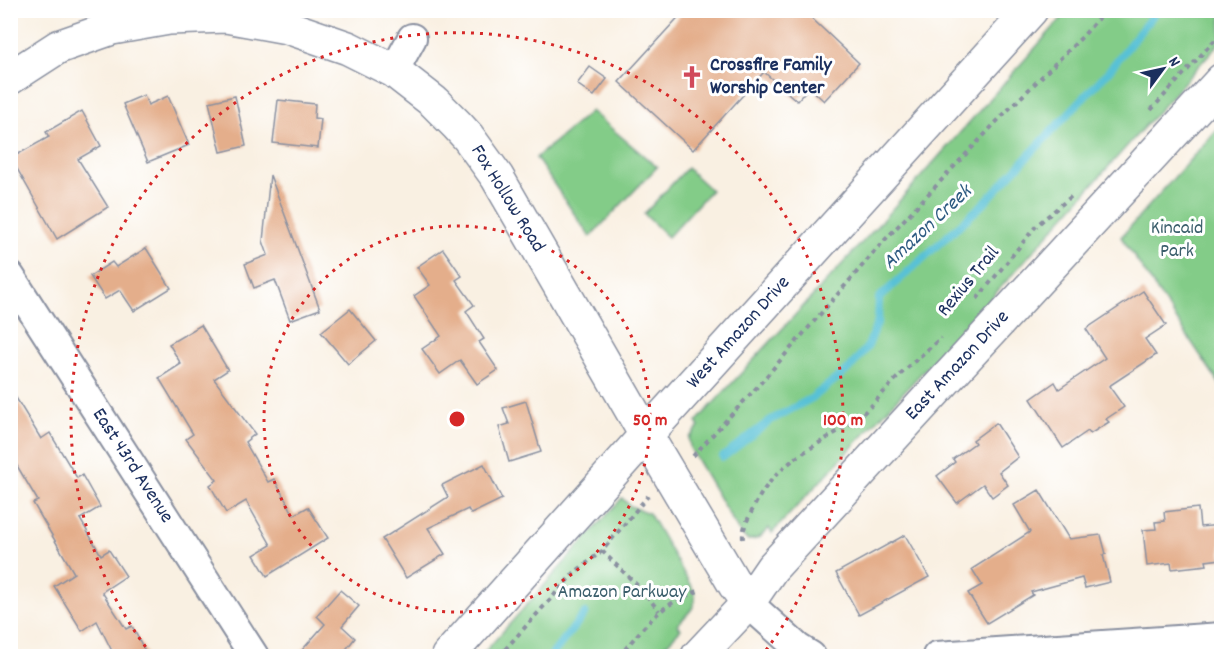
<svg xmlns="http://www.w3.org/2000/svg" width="1232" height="667" font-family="Dekko,sans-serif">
  <rect width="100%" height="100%" fill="#fff"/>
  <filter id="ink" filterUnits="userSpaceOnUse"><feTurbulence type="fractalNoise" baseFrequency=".0167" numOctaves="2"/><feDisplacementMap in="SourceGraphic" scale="12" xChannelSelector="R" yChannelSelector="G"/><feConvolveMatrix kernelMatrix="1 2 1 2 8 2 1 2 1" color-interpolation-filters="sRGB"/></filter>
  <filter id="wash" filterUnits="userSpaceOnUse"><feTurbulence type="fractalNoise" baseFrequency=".008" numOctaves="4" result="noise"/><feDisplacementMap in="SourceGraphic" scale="24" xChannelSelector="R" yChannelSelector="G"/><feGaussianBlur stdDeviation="1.35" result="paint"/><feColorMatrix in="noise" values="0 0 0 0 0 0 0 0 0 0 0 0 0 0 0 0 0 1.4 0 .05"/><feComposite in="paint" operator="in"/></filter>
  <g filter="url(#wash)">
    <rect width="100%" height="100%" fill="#f9f0e2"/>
    <g fill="#83cc88" stroke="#4f7e73" stroke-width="1.5">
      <path d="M 1068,11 L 1221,11 L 1221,41 L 985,305 L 772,533 L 769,528 C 763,535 757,541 747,540 L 738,530 L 690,448 L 689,438 L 699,427 L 696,422 L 869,235 Z"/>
      <path d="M 591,111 L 657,167 L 590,237 L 536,158 Z"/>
      <path d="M 1221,125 L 1221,386 L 1121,237 Z"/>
      <path d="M 687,168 L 711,190 L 668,237 L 644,214 Z"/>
      <path d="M 622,498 L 630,506 L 649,513 L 694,591 C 699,607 687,614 677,625 L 681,629 L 655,656 L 481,656 Z"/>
    </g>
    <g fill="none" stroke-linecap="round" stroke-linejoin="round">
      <g stroke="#59c1d6" stroke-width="8">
        <path d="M 723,457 L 771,420 L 812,398 L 850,368 L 868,346 L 878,321 L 879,298 L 982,205 L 1107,73 L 1157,10"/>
        <path d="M 551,656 L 585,613"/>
      </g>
    </g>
    <g id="blocks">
      <g fill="#e4ae8b">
        <path d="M 685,10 L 803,10 L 859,63 L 824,101 L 809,87 L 797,101 L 764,72 L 693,150 L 619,82 Z"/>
        <path d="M 590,67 L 607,79 L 594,96 L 577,84 Z"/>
        <path d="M 144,95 L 148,105 L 168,96 L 189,145 L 148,162 L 123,104 Z"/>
        <path d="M 235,96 L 246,146 L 221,152 L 209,102 Z"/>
        <path d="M 278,100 L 315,104 L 314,118 L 321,119 L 318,148 L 273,143 Z"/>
        <path d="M 82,111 L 101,146 L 78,159 L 108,207 L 57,239 L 11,158 L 49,137 L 46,132 Z"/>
        <path d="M 270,175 L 320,309 L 290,320 L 275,280 L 254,288 L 245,264 L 268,255 L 263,241 Z"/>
        <path d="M 146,248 L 171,288 L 134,311 L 120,290 L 105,299 L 90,276 L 112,262 L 116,267 Z"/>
        <path d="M 443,249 L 462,276 L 456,280 L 474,305 L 466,311 L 484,339 L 479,342 L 498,370 L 477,384 L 460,360 L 440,374 L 422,349 L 441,336 L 414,296 L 430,285 L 417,267 Z"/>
        <path d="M 1143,291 L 1166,325 L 1145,339 L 1156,355 L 1109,386 L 1124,407 L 1106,419 L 1109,422 L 1090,434 L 1088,431 L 1063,448 L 1031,399 L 1055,382 L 1059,389 L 1105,358 L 1086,329 Z"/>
        <path d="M 350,309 L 376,341 L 348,364 L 321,332 Z"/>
        <path d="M 201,325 L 228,370 L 214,379 L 255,434 L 245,442 L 268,482 L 274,479 L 294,515 L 308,507 L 328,538 L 267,576 L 254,555 L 271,545 L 246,501 L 226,513 L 210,485 L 217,480 L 186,439 L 193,434 L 159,378 L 181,364 L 169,344 Z"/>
        <path d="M 10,388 L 41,439 L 50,433 L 77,478 L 82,475 L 100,507 L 80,519 L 101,555 L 109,550 L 126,576 L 102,592 L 126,629 L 132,626 L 148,657 L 115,657 L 97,621 L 82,631 L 54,586 L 74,573 L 33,503 L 38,501 L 10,454 Z"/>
        <path d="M 526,401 L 541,452 L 509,462 L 499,427 L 509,424 L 503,408 Z"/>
        <path d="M 996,423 L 1018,457 L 999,472 L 1008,485 L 992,497 L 983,484 L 957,503 L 937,476 L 955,462 L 953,459 L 975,443 L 973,440 Z"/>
        <path d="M 484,464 L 502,499 L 471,514 L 468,509 L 428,528 L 445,554 L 406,578 L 382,539 L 448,497 L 442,485 Z"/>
        <path d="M 1039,490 L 1069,539 L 1101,535 L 1106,554 L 1103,555 L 1110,582 L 1085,588 L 1082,578 L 1031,592 L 1033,595 L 987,623 L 968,593 L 982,585 L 972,569 L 1030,532 L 1014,505 Z"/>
        <path d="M 1198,508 L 1200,527 L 1221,525 L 1221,559 L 1206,561 L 1207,565 L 1172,569 L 1171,563 L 1147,566 L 1143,530 L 1156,529 L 1155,522 L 1165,521 L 1164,512 Z"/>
        <path d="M 905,535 L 929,577 L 859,615 L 836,573 Z"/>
        <path d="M 340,590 L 359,606 L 342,626 L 355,638 L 340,657 L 296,657 L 325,624 L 317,616 Z"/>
      </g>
    </g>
  </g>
  <g filter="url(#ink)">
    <use href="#blocks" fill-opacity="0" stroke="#8a90a0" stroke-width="1.5"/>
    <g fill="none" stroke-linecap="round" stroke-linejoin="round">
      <g stroke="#8a90a0" stroke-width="32">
        <g id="minor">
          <path d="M 394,71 L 412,38"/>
          <path d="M 10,276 L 254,656"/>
          <path d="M 748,603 L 798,648 L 811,656"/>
          <path d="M 937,656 L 1222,637"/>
        </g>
      </g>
      <g stroke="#8a90a0" stroke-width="36">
        <g id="tertiary">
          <path d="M 448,656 L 646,435 L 735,585 L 748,603"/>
          <path d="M 698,656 L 748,603 L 772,568 L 1222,80"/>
        </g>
      </g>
      <g stroke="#8a90a0" stroke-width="36">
        <path id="secondary" d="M 10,78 L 58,47 L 112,28 L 169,18 L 226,16 L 287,27 L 348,48 L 394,71 L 434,102 L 457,125 L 468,137 L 497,177 L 646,435 L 1031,10"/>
      </g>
      <g stroke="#8a90a0" stroke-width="4" stroke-dasharray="4.5 4.5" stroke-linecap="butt">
        <path d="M 1151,110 L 1222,32"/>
        <path d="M 977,299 L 1037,225 L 1073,195"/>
        <path d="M 693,456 L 758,386 L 882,243 L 1003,115 L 1084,35 L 1105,10"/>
        <path d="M 743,539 C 742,530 747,521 751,513 C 775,460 811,451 855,420 C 871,408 883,392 897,378 C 911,364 926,351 941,338"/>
        <path d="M 602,551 L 641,589 L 659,611"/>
        <path d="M 499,656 L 574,573 L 602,551 L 648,496"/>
        <path d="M 619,656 C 648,623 658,605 701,590"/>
      </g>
      <use href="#minor" stroke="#fff" stroke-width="28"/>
      <use href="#tertiary" stroke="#fff" stroke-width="33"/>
      <use href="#secondary" stroke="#fff" stroke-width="33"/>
    </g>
  </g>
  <g fill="none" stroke="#d62828" stroke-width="3" stroke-dasharray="3 6">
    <circle cx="457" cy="419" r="193"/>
    <path d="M151 654A386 386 0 1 1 763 654"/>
  </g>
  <defs>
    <g id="church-bare" transform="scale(1.8)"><path d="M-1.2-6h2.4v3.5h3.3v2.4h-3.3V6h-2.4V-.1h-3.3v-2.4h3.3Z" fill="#d1495b" stroke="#fff" stroke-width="2.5" paint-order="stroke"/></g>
  </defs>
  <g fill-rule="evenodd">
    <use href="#church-bare" x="692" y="77"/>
  </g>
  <g text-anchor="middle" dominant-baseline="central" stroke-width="6" stroke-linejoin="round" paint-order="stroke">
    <g font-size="20" font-weight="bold" fill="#1b2f5e" stroke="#fff" text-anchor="start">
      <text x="710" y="66">Crossfire Family<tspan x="710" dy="23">Worship Center</tspan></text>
    </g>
    <g font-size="20" fill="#1b2f5e" stroke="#fff">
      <text transform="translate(507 199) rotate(58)">Fox Hollow Road</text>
      <text transform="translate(969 282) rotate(-50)">Rexius Trail</text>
      <text transform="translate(739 333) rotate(-48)">West Amazon Drive</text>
      <text transform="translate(958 366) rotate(-47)">East Amazon Drive</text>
      <text transform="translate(132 466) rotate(57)">East 43rd Avenue</text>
    </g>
    <g font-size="20" fill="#3a5e6b" stroke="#fff">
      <text x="1177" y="229">Kincaid<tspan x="1177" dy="23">Park</tspan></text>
      <text x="622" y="593">Amazon Parkway</text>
    </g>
    <g font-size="21" font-style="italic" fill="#2e5b82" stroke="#fff">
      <text transform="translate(928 228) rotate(-43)">Amazon Creek</text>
    </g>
  </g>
  <circle cx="457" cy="419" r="9" fill="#d62828" stroke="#fff" stroke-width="3"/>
  <g font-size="18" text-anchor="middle" font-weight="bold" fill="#d62828" stroke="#fff" stroke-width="6" stroke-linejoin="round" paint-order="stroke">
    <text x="650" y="425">50 m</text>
    <text x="843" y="425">100 m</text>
  </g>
  <rect width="1232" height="667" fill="none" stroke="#fff" stroke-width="36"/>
  <g transform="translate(1163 69) rotate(57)" stroke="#ffffff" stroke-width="4.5" paint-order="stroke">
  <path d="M0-4.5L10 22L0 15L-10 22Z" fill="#1b2f5e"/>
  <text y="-9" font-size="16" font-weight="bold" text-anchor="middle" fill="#1b2f5e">N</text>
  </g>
</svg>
